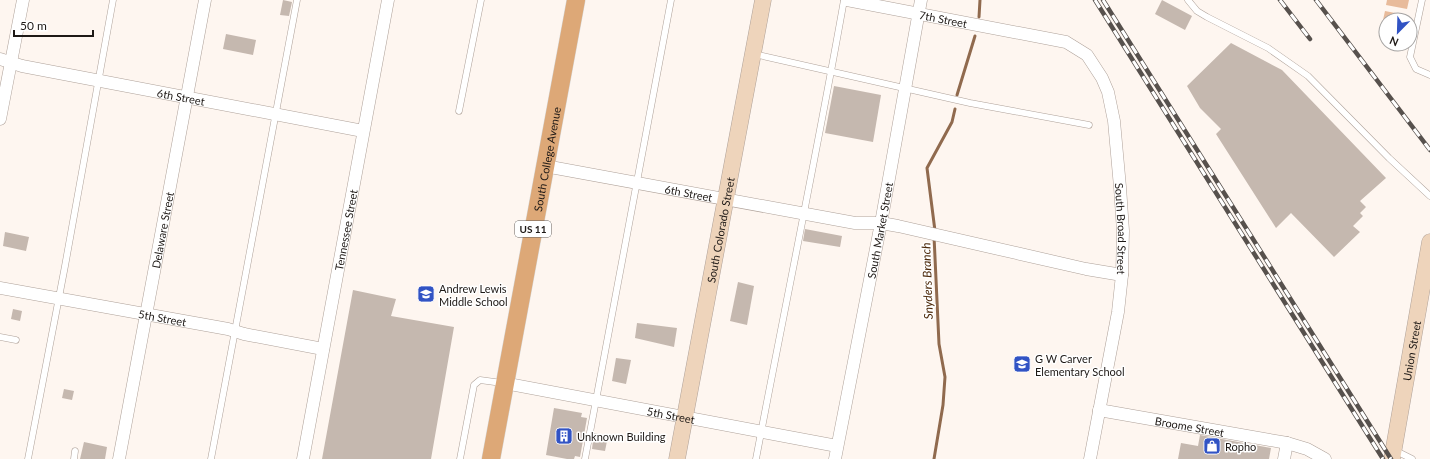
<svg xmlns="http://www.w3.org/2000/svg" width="1430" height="459" font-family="Lato,sans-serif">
  <rect width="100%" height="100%" fill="#fef6f0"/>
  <g fill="#e8bb9b">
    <path d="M 1387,0 L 1409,0 L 1407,9 L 1386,5 Z"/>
    <path d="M 1385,11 L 1405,15 L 1405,20 L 1383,20 Z"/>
  </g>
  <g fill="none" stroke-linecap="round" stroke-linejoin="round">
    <g stroke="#906a4e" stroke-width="3">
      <path d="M 979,17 L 980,0"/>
      <path d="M 957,95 L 975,36"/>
      <path d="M 935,231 L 927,168 L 952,122 L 955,109"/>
      <path d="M 934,459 L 943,405 L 945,377 L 939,344 L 934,236"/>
    </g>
  </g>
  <g fill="#c5b8af">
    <path d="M 283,0 L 292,2 L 289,16 L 280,15 Z"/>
    <path d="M 1162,0 L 1192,16 L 1185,30 L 1155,14 Z"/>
    <path d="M 226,34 L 256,40 L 253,55 L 223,49 Z"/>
    <path d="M 1231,43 L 1282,70 L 1386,178 L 1360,201 L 1366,207 L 1360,213 L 1363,216 L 1353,226 L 1360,232 L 1334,257 L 1291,213 L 1276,228 L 1216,134 L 1221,129 L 1200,108 L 1187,86 Z"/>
    <path d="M 834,86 L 881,95 L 873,142 L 825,133 Z"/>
    <path d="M 805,229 L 842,236 L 840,247 L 803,241 Z"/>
    <path d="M 5,232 L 29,237 L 26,251 L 3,246 Z"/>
    <path d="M 738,282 L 754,286 L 747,325 L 730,321 Z"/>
    <path d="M 353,290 L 396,299 L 391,316 L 454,327 L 431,459 L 322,459 Z"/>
    <path d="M 13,309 L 22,311 L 20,321 L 11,319 Z"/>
    <path d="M 637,323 L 677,328 L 674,347 L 635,338 Z"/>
    <path d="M 616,358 L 631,360 L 626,384 L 612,381 Z"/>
    <path d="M 64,389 L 74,391 L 72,400 L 62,398 Z"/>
    <path d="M 554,408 L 582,413 L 581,417 L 587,418 L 580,457 L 575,456 L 574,459 L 567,459 L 546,455 Z"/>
    <path d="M 594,433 L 608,436 L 605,451 L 592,449 Z"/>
    <path d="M 1200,435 L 1271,448 L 1269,459 L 1178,459 L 1181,443 L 1198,446 Z"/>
    <path d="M 84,442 L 107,447 L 105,459 L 80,459 Z"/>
  </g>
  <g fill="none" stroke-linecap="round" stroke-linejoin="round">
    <g stroke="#aea199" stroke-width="7">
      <g id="lane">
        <path d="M 1188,0 L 1197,11 L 1207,17 L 1268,48 L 1308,76 L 1389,158 L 1430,196"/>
        <path d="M 1422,0 L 1410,57 L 1416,69 L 1430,75"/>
        <path d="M 754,54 L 970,103 L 1089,125"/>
        <path d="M 459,111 L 481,0"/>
        <path d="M 0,337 L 16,340"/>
        <path d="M 1394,450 L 1412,459"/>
        <path d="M 28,459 L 65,266 L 113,0"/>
        <path d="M 74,459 L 75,451"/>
        <path d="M 211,459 L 297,0"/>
        <path d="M 460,459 L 474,385 L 480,380 L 502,383"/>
        <path d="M 585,459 L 671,0"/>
        <path d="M 756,459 C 785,306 817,153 844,0"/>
      </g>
    </g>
    <g stroke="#aea199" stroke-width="13">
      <g id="street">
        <path id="s1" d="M 847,0 L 1066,42 L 1087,55 L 1102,78 L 1108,92 L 1114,121 L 1120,187 L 1123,231 L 1122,275 L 1118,312 L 1090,459"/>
        <path id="s2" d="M 0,59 L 22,66 L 363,131"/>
        <path d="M 0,119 L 23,0"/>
        <path id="s3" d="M 545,166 L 855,223 L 881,223 L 898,226 L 1086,269 L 1122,275"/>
        <path id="s4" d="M 0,288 L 228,329 L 244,334 L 323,349"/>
        <path id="s5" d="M 504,383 L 837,446"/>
        <path id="s6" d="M 1099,410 L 1287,443 L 1307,449 L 1325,459"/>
        <path id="s7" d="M 119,459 L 205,0"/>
        <path id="s8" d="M 303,459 L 388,0"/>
        <path id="s9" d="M 835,459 L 881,223 L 921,0"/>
        <path d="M 1284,459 L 1287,443"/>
      </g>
    </g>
    <g stroke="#aea199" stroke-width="17">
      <g id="secondary">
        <path id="s10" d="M 677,459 L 763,0"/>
        <path id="s11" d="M 1392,459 L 1430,242"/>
      </g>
    </g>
    <g stroke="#d6d6d5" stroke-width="19">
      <g id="primary">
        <path id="s12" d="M 491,459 L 576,0"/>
      </g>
    </g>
    <use href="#lane" stroke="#fff" stroke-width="6"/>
    <use href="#street" stroke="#fff" stroke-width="12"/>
    <use href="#secondary" stroke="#eed4bb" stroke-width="16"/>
    <use href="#primary" stroke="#dda877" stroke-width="18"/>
    <g stroke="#57514d" stroke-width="4.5">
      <g id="rail">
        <path d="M 1095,0 L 1383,459"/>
        <path d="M 1103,0 L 1391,459"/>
        <path d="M 1280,0 L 1310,39"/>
        <path d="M 1316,0 L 1430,150"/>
      </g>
    </g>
    <use href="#rail" stroke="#fff" stroke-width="3" stroke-dasharray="9" stroke-linecap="butt"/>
  </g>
  <defs>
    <g id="school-square" transform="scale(0.9)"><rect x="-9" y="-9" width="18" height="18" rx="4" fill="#3153c4" stroke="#fff"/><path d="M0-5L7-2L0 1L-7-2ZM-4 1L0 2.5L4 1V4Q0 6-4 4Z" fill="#fff"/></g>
    <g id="building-square" transform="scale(0.9)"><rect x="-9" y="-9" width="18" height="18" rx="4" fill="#3153c4" stroke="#fff"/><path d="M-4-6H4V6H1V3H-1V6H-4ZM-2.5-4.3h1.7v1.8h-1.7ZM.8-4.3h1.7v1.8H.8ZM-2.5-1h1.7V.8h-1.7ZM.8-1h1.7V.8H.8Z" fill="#fff"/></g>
    <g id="shop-square" transform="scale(0.9)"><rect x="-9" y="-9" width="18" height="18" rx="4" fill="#3153c4" stroke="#fff"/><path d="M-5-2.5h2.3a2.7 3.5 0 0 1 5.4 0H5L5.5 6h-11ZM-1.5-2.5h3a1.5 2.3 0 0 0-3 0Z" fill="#fff"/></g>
  </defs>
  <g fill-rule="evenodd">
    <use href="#school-square" x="426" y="294"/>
    <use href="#school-square" x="1022" y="364"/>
    <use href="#building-square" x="564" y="436"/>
    <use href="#shop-square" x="1212" y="446"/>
  </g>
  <g text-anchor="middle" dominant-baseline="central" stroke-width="3" stroke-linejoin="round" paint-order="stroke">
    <rect fill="#fff" stroke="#625e5c" stroke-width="1" x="515" y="221" width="36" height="16" rx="3"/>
    <g font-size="10" font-weight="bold" fill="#1e1916">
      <text x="533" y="229">US 11</text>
    </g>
    <g font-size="11" fill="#1e1916" stroke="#fff">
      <text stroke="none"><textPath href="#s1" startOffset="98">7th Street</textPath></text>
      <text stroke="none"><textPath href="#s2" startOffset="185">6th Street</textPath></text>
      <text stroke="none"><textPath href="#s12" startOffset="305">South College Avenue</textPath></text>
      <text stroke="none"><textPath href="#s3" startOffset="146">6th Street</textPath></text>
      <text stroke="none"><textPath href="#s8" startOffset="233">Tennessee Street</textPath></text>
      <text stroke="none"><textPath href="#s1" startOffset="428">South Broad Street</textPath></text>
      <text stroke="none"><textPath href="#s7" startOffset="233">Delaware Street</textPath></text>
      <text stroke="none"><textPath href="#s10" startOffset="233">South Colorado Street</textPath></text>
      <text stroke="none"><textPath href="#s9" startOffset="233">South Market Street</textPath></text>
      <text stroke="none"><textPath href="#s4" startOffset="165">5th Street</textPath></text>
      <text stroke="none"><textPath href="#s11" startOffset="110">Union Street</textPath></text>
      <text stroke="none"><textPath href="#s5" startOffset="170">5th Street</textPath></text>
      <text stroke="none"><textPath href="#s6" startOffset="92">Broome Street</textPath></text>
    </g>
    <g font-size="11" fill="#1e1916" stroke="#fff" text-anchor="start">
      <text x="439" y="288">Andrew Lewis<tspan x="439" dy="13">Middle School</tspan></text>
      <text x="1035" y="358">G W Carver<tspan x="1035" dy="13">Elementary School</tspan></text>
      <text x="577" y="436">Unknown Building</text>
      <text x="1225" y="446">Ropho</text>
    </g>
    <g font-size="12" font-style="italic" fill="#4d290a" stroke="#fff">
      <text transform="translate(927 281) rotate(-92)">Snyders Branch</text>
    </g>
  </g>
  <g transform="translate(1398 32) rotate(203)"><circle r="19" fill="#ffffff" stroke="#a5a3a2"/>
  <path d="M0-3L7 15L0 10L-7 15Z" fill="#3153c4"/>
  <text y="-6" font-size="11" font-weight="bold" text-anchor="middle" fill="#1e1916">N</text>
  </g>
  <path d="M14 30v6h79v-6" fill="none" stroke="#1e1916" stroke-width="2"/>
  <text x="20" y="30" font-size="12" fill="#1e1916" stroke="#ffffff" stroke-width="3" paint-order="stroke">50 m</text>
</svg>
